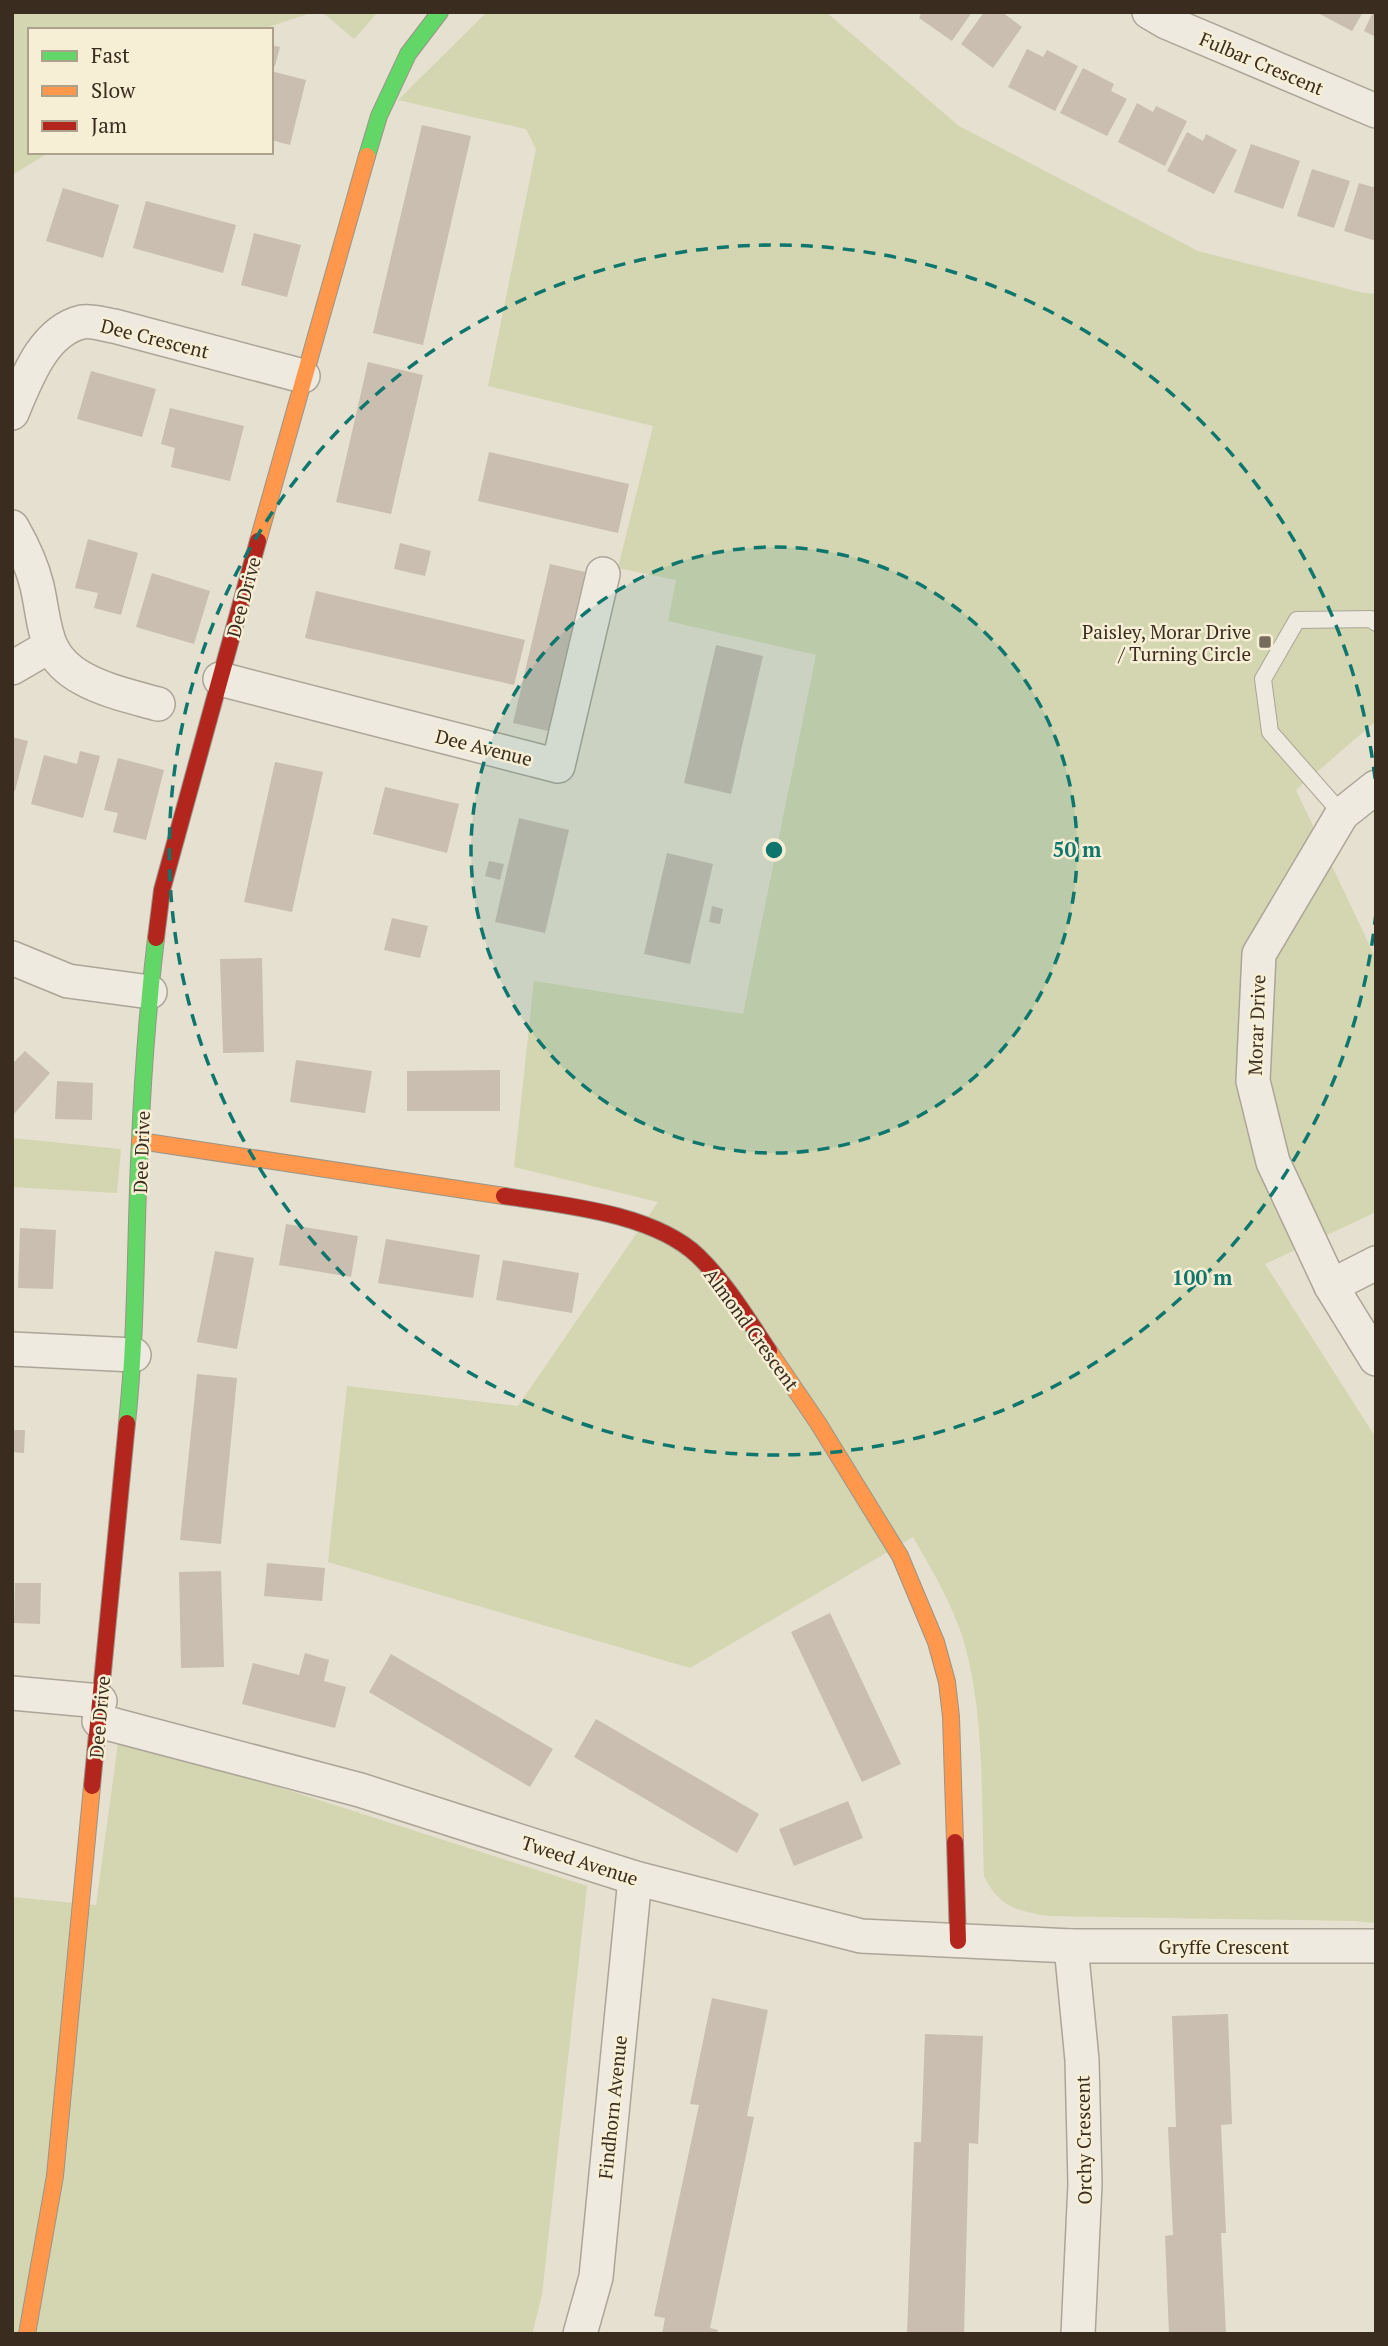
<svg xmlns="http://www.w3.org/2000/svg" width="1388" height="2346" font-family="'PT Serif',serif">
  <rect width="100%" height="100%" fill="#e5e0cf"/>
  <g fill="#d3d6b1">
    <path d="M 12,12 L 314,12 L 259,30 L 30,30 L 30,152 L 50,152 L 12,175 Z"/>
    <path d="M 322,12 L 378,12 L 354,39 Z"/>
    <path d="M 487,12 L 826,12 L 959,126 L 1198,251 L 1364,293 L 1376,294 L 1376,721 L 1296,790 L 1376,959 L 1376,1212 L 1265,1264 L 1376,1438 L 1376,1923 L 1355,1921 L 1049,1916 C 1016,1911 999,1907 984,1876 C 981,1800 985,1715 964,1642 C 953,1605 932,1570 913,1537 L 690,1668 L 328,1562 L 347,1386 L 518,1406 L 658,1202 L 514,1167 L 534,981 L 743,1014 L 816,655 L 668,621 L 676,580 L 618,568 L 653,426 L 488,386 L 536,149 L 526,129 L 398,100 Z"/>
    <path d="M 12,1138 L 121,1149 L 117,1193 L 12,1187 Z"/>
    <path d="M 119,1736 L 587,1886 L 542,2295 L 532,2334 L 12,2334 L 12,1897 L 96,1905 Z"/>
  </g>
  <g fill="#c9beb0">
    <path d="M 922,12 L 972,12 L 952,41 L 919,18 Z"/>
    <path d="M 984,12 L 1002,12 L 1022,27 L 993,68 L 961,44 Z"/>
    <path d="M 1316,12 L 1363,12 L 1352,31 Z"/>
    <path d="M 1373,12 L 1376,12 L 1376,37 L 1364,31 Z"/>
    <path d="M 271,45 L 280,47 L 275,66 L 271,66 Z"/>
    <path d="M 1027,49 L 1043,57 L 1047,50 L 1078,66 L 1055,111 L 1008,87 Z"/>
    <path d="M 1083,68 L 1114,84 L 1111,91 L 1127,99 L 1107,136 L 1060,113 Z"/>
    <path d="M 271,71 L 306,80 L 290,145 L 271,140 Z"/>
    <path d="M 1137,103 L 1153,112 L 1156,106 L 1187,121 L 1165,166 L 1118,142 Z"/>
    <path d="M 422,125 L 471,136 L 423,345 L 373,333 Z"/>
    <path d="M 1187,132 L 1203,141 L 1206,134 L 1237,150 L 1214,194 L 1167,171 Z"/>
    <path d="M 1251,144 L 1300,161 L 1283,209 L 1234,192 Z"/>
    <path d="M 1312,169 L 1350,181 L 1334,228 L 1297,216 Z"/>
    <path d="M 1359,183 L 1376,188 L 1376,241 L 1344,231 Z"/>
    <path d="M 63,188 L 119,205 L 103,258 L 46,241 Z"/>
    <path d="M 146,201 L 236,225 L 223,273 L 133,248 Z"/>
    <path d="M 254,233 L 301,245 L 287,297 L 241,285 Z"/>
    <path d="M 368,362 L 423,375 L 391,514 L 336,502 Z"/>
    <path d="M 91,371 L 156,389 L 142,437 L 77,419 Z"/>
    <path d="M 170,408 L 244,426 L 230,481 L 171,467 L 175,448 L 161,444 Z"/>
    <path d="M 489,452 L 629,484 L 618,533 L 478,501 Z"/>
    <path d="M 88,539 L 138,553 L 121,615 L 94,608 L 98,593 L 75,588 Z"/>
    <path d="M 400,543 L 431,551 L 425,576 L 394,569 Z"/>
    <path d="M 550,564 L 585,572 L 548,731 L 513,723 Z"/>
    <path d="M 152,573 L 210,591 L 194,644 L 136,627 Z"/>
    <path d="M 316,591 L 525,640 L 514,685 L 305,638 Z"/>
    <path d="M 716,645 L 763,656 L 731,794 L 684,783 Z"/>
    <path d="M 12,737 L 28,741 L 15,791 L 12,790 Z"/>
    <path d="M 80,751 L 100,756 L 83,818 L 31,804 L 44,755 L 77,764 Z"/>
    <path d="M 118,758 L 164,770 L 146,840 L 113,832 L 118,813 L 104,810 Z"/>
    <path d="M 275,762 L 323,772 L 292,912 L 244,902 Z"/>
    <path d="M 385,787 L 459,804 L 447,853 L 373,834 Z"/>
    <path d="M 519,818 L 569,830 L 545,933 L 495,922 Z"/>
    <path d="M 667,853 L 713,864 L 690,964 L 644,954 Z"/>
    <path d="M 489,861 L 504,864 L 500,880 L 485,876 Z"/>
    <path d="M 712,906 L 723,909 L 720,924 L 709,922 Z"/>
    <path d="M 392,918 L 428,926 L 420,958 L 384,950 Z"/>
    <path d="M 262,958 L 264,1052 L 223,1053 L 220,959 Z"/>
    <path d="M 25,1051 L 50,1073 L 14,1114 L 12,1064 Z"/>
    <path d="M 296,1060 L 372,1071 L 365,1113 L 290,1102 Z"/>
    <path d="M 500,1070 L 500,1111 L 407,1111 L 407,1071 Z"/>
    <path d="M 57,1081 L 93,1083 L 92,1120 L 55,1119 Z"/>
    <path d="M 286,1224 L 358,1236 L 351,1277 L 279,1265 Z"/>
    <path d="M 20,1228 L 56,1230 L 53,1289 L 18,1288 Z"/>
    <path d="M 386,1239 L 480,1255 L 473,1298 L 378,1283 Z"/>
    <path d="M 215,1251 L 254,1258 L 237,1349 L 197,1342 Z"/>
    <path d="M 503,1260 L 579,1273 L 572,1313 L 496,1300 Z"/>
    <path d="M 197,1374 L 237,1378 L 221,1544 L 180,1540 Z"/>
    <path d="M 12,1430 L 25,1430 L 24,1453 L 12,1452 Z"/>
    <path d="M 267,1563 L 325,1568 L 322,1601 L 264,1596 Z"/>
    <path d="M 221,1571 L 224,1667 L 181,1668 L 179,1572 Z"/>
    <path d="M 15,1583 L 41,1583 L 40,1624 L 14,1623 Z"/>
    <path d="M 830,1613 L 901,1764 L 862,1782 L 791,1632 Z"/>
    <path d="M 305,1653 L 329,1660 L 324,1681 L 346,1687 L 335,1728 L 242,1704 L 253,1663 L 299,1675 Z"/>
    <path d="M 391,1654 L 553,1749 L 530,1787 L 369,1692 Z"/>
    <path d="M 596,1719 L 759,1814 L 737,1853 L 574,1757 Z"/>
    <path d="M 848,1801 L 863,1838 L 794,1866 L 779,1829 Z"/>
    <path d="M 712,1998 L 768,2010 L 747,2116 L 754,2117 L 710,2328 L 718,2330 L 717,2334 L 662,2334 L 665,2318 L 654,2316 L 699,2105 L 690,2104 Z"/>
    <path d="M 1228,2014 L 1232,2124 L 1221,2125 L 1226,2233 L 1221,2233 L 1226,2334 L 1169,2334 L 1165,2236 L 1173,2235 L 1168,2127 L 1176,2127 L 1172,2016 Z"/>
    <path d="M 925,2034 L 983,2036 L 978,2144 L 969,2143 L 964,2334 L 907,2334 L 914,2142 L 921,2142 Z"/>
  </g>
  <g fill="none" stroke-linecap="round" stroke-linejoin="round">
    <g stroke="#aba597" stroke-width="18">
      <path id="lane" d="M 1342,814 L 1270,732 L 1263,679 L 1297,620 L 1371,619 L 1376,623"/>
    </g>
    <g stroke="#aba597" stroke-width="36">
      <g id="street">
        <path d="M 1149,12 L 1166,22 L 1376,111"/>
        <path d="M 12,413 C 26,380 43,331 82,322 C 92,320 105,325 114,326 L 303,376"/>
        <path d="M 12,527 C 23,546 32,565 37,586 C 46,625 42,656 82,678 C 105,691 133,697 158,704"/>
        <path d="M 12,668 L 50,646"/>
        <path d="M 220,679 L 558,766 L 603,574"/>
        <path d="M 1376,787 L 1342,814 L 1259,954 L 1253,1081 L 1273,1162 L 1331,1286 L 1376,1359"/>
        <path d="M 12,958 L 68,981 L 150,992"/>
        <path d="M 1331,1286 L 1376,1263"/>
        <path d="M 12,1349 L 134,1355"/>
        <path d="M 12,1693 L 100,1701"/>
        <path d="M 99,1721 L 360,1790 L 635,1878 L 861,1936 L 1071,1946 L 1376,1946"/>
        <path d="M 1071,1946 L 1082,2060 L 1085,2184 L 1078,2334"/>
        <path d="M 580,2334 L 596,2277 L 635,1878"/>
      </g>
    </g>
    <g stroke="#9a9488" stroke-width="18">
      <g id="fast">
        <path d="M 367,156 L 379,116 L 408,54 L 440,12"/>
        <path d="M 127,1423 C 137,1329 135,1235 140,1140 C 143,1073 148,1005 156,938"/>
      </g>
    </g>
    <g stroke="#9a9488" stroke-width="18">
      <g id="slow">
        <path d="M 258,541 L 367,156"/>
        <path d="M 140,1141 L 504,1196"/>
        <path d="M 769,1351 L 818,1423 L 900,1556 L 936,1642 L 947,1682 L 951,1717 L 955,1842"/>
        <path d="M 27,2334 L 55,2176 L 92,1786"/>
      </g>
    </g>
    <g stroke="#9a9488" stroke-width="18">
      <g id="jam">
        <path d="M 156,938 L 162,890 L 258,541"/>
        <path d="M 504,1196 C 562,1205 653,1213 698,1256 C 726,1283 747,1318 769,1351"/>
        <path d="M 92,1786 L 127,1423"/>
        <path d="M 955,1842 L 958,1941"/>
      </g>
    </g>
    <use href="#lane" stroke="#eeeae0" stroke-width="16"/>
    <use href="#street" stroke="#eeeae0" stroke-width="33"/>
    <use href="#fast" stroke="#63d668" stroke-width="16"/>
    <use href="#slow" stroke="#ff974d" stroke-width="16"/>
    <use href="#jam" stroke="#b3261e" stroke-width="16"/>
  </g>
  <circle cx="774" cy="850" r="303" fill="#0f766e" fill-opacity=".12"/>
  <g fill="none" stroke="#0f766e" stroke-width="3.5" stroke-dasharray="12 9">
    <circle cx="774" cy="850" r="303"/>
    <path d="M1376 913A605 605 0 1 1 1376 787"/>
  </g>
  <rect fill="#766c5d" stroke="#f6eed5" stroke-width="2.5" x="1258" y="635" width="14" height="14" rx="3.5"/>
  <g text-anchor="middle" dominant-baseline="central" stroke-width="5" stroke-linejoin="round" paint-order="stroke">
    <g font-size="19" fill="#3a2d1f" stroke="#f6eed5">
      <text transform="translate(1262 63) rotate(23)">Fulbar Crescent</text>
      <text transform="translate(155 338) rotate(14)">Dee Crescent</text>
      <text transform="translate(243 597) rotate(-75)">Dee Drive</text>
      <text transform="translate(484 747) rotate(14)">Dee Avenue</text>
      <text transform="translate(1256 1025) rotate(-88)">Morar Drive</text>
      <text transform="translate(141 1152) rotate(-88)">Dee Drive</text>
      <text transform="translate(752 1329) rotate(54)">Almond Crescent</text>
      <text transform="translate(99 1717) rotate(-85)">Dee Drive</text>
      <text transform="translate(580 1860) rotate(18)">Tweed Avenue</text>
      <text x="1224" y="1946">Gryffe Crescent</text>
      <text transform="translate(612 2107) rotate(-84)">Findhorn Avenue</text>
      <text transform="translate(1083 2140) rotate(-91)">Orchy Crescent</text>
    </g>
    <g font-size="19" fill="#3a2d1f" stroke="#f6eed5" text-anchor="end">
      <text x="1251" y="631">Paisley, Morar Drive<tspan x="1251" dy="22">/ Turning Circle</tspan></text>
    </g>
  </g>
  <circle cx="774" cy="850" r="10" fill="#0f766e" stroke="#f6eed5" stroke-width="3.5"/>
  <g font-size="21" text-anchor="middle" font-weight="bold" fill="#0f766e" stroke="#f6eed5" stroke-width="5" stroke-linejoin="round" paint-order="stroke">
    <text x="1077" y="857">50 m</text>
    <text x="1202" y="1285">100 m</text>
  </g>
  <rect width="1388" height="2346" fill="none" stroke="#3a2d1f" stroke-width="28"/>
  <rect x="28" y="28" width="245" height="126" fill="#f6eed5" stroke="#aba18c" stroke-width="2"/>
  <rect x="42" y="51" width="35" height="10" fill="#63d668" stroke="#aba18c" stroke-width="2"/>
  <text x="91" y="63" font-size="21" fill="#3a2d1f">Fast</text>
  <rect x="42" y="86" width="35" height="10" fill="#ff974d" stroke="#aba18c" stroke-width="2"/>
  <text x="91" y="98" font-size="21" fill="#3a2d1f">Slow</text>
  <rect x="42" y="121" width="35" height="10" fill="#b3261e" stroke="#aba18c" stroke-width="2"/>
  <text x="91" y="133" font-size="21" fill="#3a2d1f">Jam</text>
</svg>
